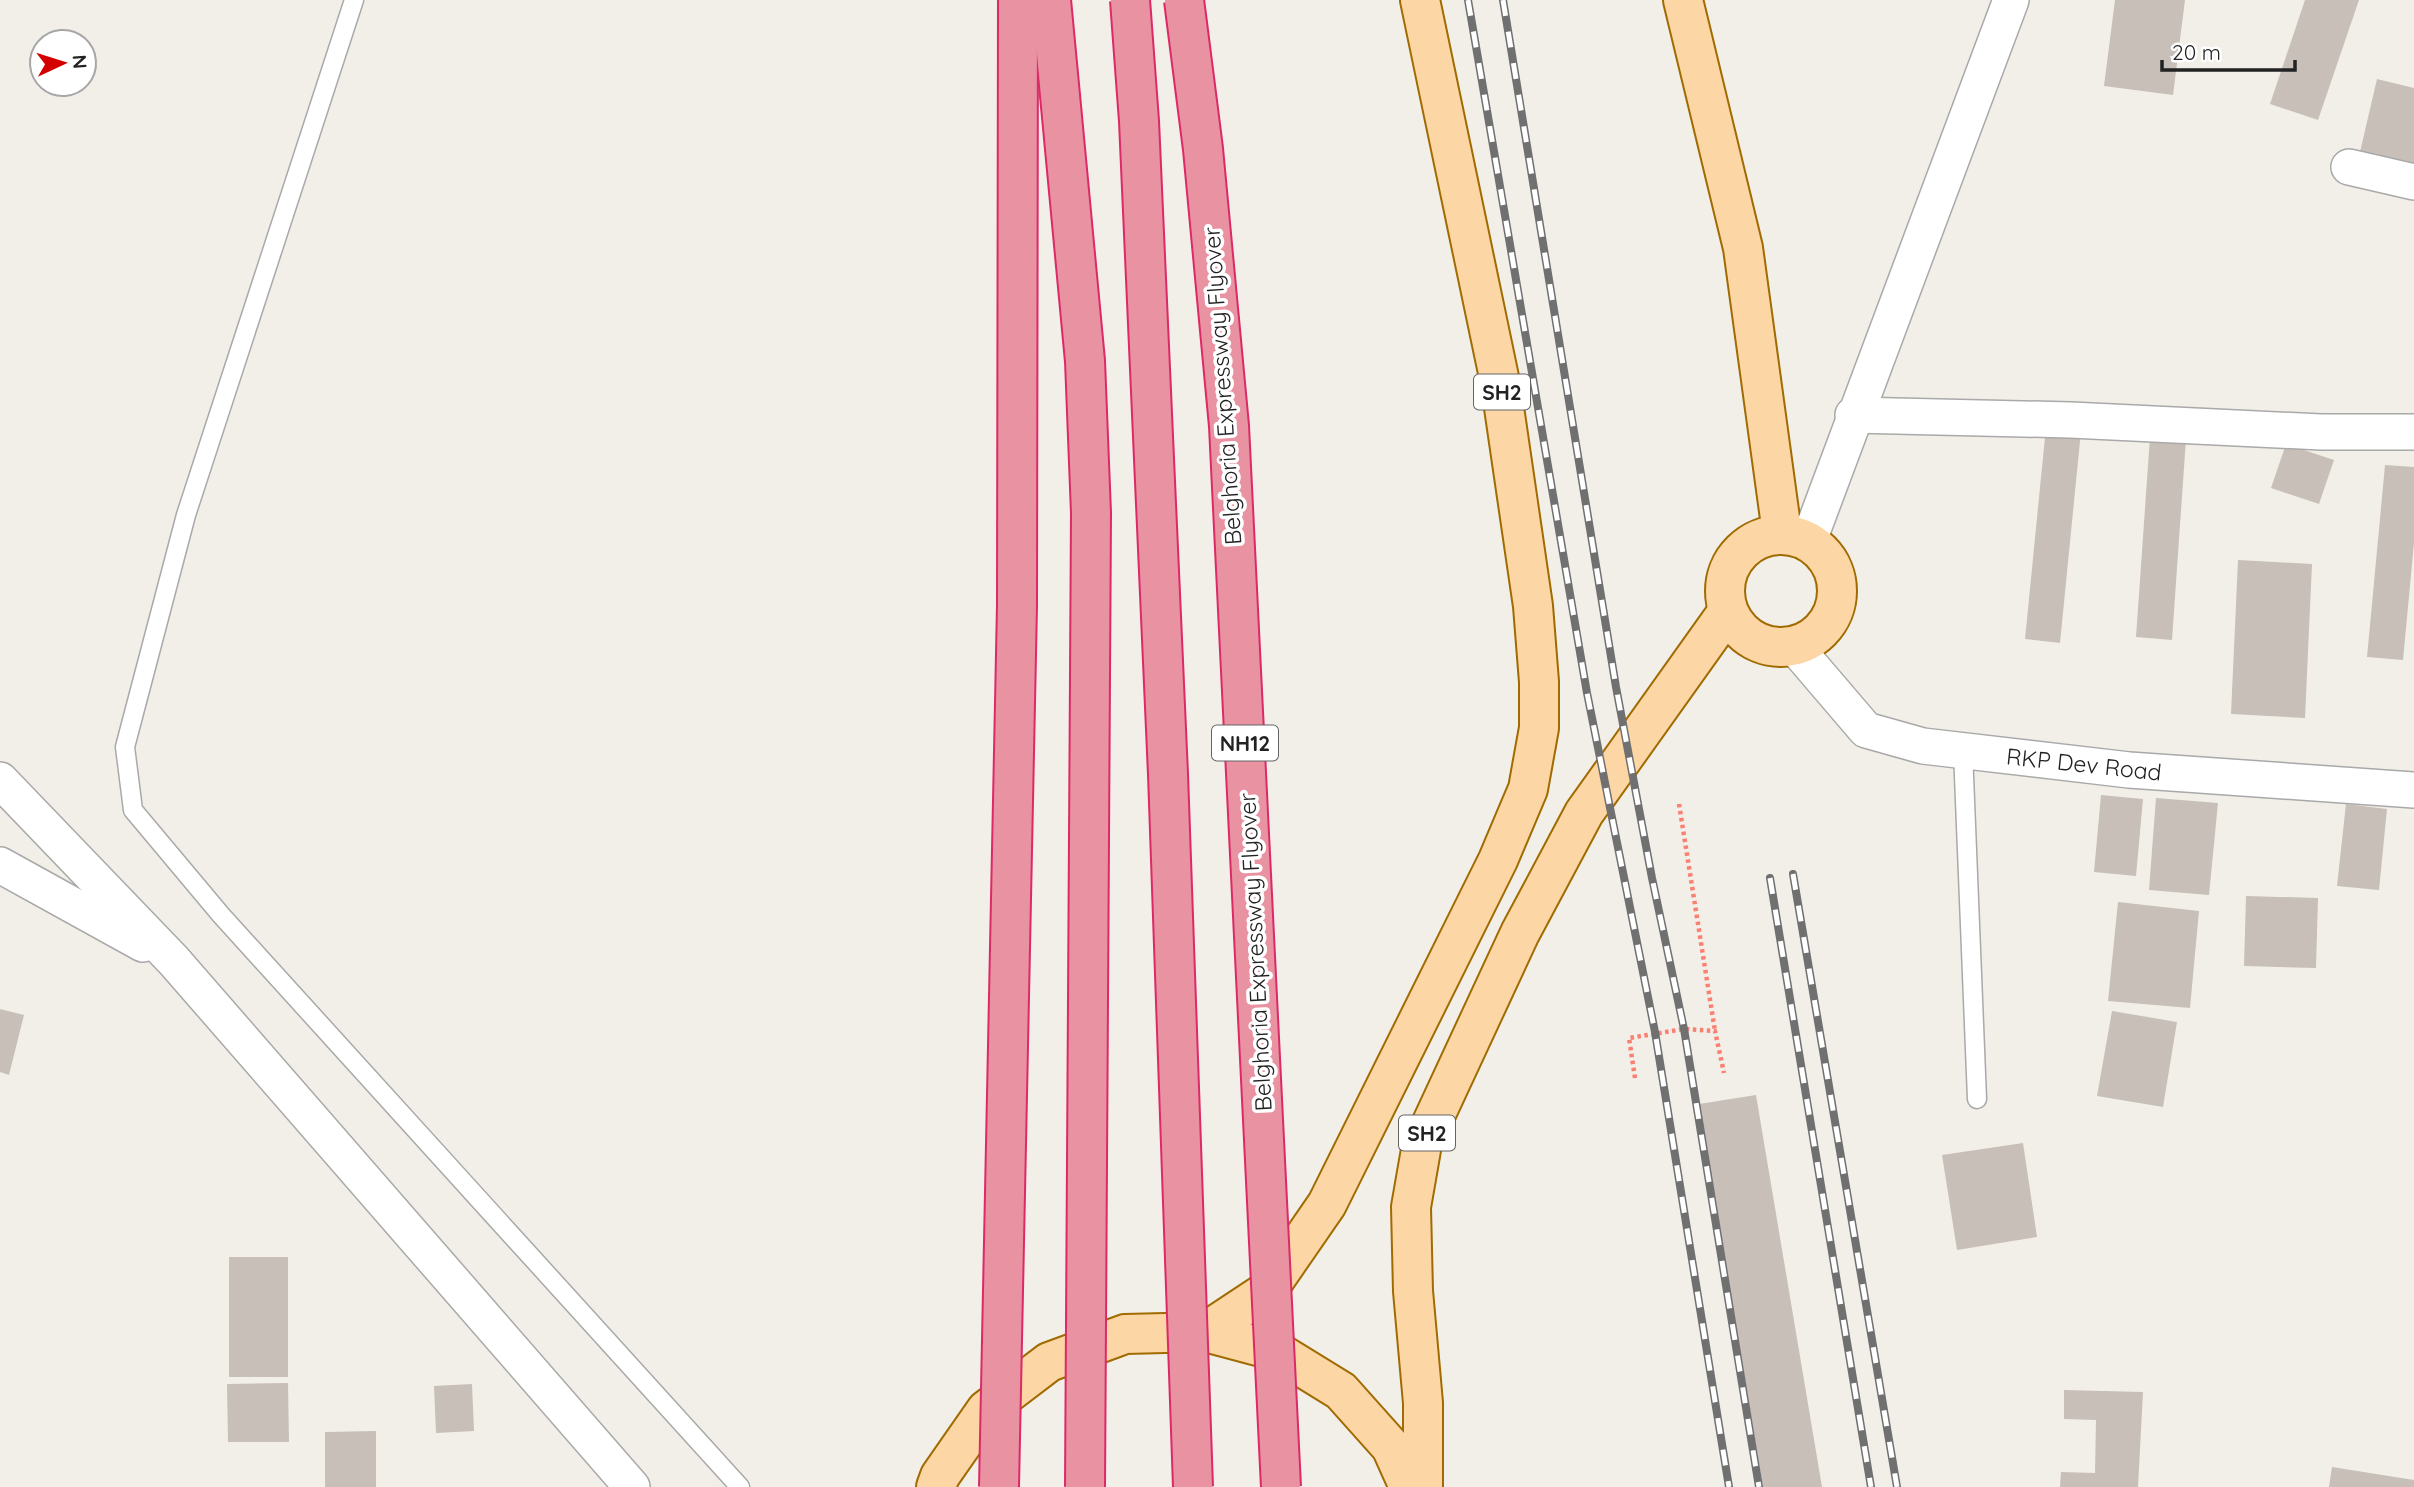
<svg xmlns="http://www.w3.org/2000/svg" width="2414" height="1487" font-family="Quicksand,sans-serif">
  <rect width="100%" height="100%" fill="#f2efe9"/>
  <g fill="#c7bfb8">
    <path d="M 2115,0 L 2185,0 L 2173,95 L 2104,86 Z"/>
    <path d="M 2305,0 L 2359,0 L 2318,120 L 2270,104 Z"/>
    <path d="M 2377,79 L 2414,88 L 2414,164 L 2360,152 Z"/>
    <path d="M 2046,427 L 2081,431 L 2060,643 L 2025,639 Z"/>
    <path d="M 2150,437 L 2186,439 L 2172,640 L 2136,637 Z"/>
    <path d="M 2286,444 L 2334,460 L 2319,504 L 2271,488 Z"/>
    <path d="M 2385,465 L 2414,467 L 2414,543 L 2403,660 L 2367,657 Z"/>
    <path d="M 2238,560 L 2312,564 L 2305,718 L 2231,714 Z"/>
    <path d="M 2101,795 L 2143,799 L 2136,876 L 2094,872 Z"/>
    <path d="M 2156,798 L 2218,803 L 2209,895 L 2149,890 Z"/>
    <path d="M 2346,804 L 2387,809 L 2379,890 L 2337,886 Z"/>
    <path d="M 2246,896 L 2318,898 L 2316,968 L 2244,966 Z"/>
    <path d="M 2118,902 L 2199,911 L 2190,1008 L 2108,1001 Z"/>
    <path d="M 0,1009 L 24,1015 L 9,1075 L 0,1072 Z"/>
    <path d="M 2112,1011 L 2177,1022 L 2163,1107 L 2097,1096 Z"/>
    <path d="M 1756,1095 L 1822,1487 L 1763,1487 L 1699,1104 Z"/>
    <path d="M 2023,1143 L 2037,1237 L 1957,1250 L 1942,1155 Z"/>
    <rect x="229" y="1257" width="59" height="120"/>
    <path d="M 288,1383 L 289,1442 L 228,1442 L 227,1384 Z"/>
    <path d="M 472,1384 L 474,1431 L 436,1433 L 434,1386 Z"/>
    <path d="M 2064,1390 L 2143,1392 L 2138,1487 L 2060,1487 L 2061,1472 L 2095,1473 L 2096,1420 L 2064,1419 Z"/>
    <path d="M 376,1431 L 376,1487 L 325,1487 L 325,1432 Z"/>
    <path d="M 2332,1467 L 2414,1480 L 2414,1487 L 2329,1487 Z"/>
  </g>
  <g fill="none" stroke-linecap="round" stroke-linejoin="round">
    <g stroke="#a9a9a9" stroke-width="21">
      <g id="lane">
        <path d="M 354,0 L 186,515 L 125,747 L 133,810 L 221,915 L 740,1487"/>
        <path d="M 1963,751 L 1977,1099"/>
      </g>
    </g>
    <g stroke="#a9a9a9" stroke-width="38">
      <g id="street">
        <path d="M 2349,167 L 2414,182"/>
        <path d="M 1853,415 L 2071,420 L 2321,432 L 2414,432"/>
        <path d="M 1809,540 L 2011,0"/>
        <path d="M 1795,647 L 1866,730 L 1923,746 L 2129,770 L 2414,790"/>
        <path d="M 0,780 L 174,961 L 632,1487"/>
        <path d="M 0,865 L 143,944"/>
      </g>
    </g>
    <g stroke="#a06b00" stroke-width="42">
      <g id="primary">
        <path d="M 1683,0 L 1743,248 L 1782,533"/>
        <circle cx="1781" cy="591" r="56"/>
        <path d="M 1205,1332 L 1267,1291 L 1327,1204 L 1498,860 L 1528,789 L 1539,728 L 1539,682 L 1533,606 L 1501,387 L 1420,0"/>
        <path d="M 936,1487 L 940,1476 L 986,1410 L 1049,1362 L 1125,1334 L 1205,1332 L 1276,1351 L 1341,1391 L 1391,1447 L 1409,1487"/>
        <path d="M 1423,1487 L 1423,1403 L 1413,1291 L 1411,1207 L 1422,1144 L 1520,933 L 1584,813 L 1728,611"/>
      </g>
    </g>
    <g stroke="#fa8072" stroke-width="4.5" stroke-dasharray="3.5 3.5" stroke-linecap="butt">
      <path d="M 1679,804 L 1715,1031"/>
      <path d="M 1635,1078 L 1629,1038 L 1684,1029 L 1715,1031 L 1724,1073"/>
    </g>
    <use href="#lane" stroke="#fff" stroke-width="18"/>
    <use href="#street" stroke="#fff" stroke-width="35"/>
    <use href="#primary" stroke="#fcd6a4" stroke-width="38"/>
    <g stroke="#707070" stroke-width="8">
      <g id="rail">
        <path d="M 1468,0 L 1587,693 L 1655,1032 L 1729,1487"/>
        <path d="M 1503,0 L 1616,687 L 1652,878 L 1684,1029 L 1759,1487"/>
        <path d="M 1793,874 L 1897,1487"/>
        <path d="M 1770,878 L 1871,1487"/>
      </g>
    </g>
    <use href="#rail" stroke="#fff" stroke-width="5" stroke-dasharray="16" stroke-linecap="butt"/>
    <g stroke="#dc2a67" stroke-width="42" stroke-linecap="butt">
      <g id="highway-bridge">
        <path d="M 1051,0 L 1085,361 L 1091,513 L 1085,1487"/>
        <path d="M 1130,0 L 1139,121 L 1168,774 L 1193,1487"/>
        <path d="M 1184,0 L 1203,149 L 1229,426 L 1281,1487"/>
        <path d="M 999,1487 L 1017,605 L 1018,0"/>
      </g>
    </g>
    <use href="#highway-bridge" stroke="#e892a2" stroke-width="38"/>
  </g>
  <g text-anchor="middle" dominant-baseline="central" stroke-width="7" stroke-linejoin="round" paint-order="stroke">
    <g fill="#fff" stroke="#646464" stroke-width="2">
      <rect x="1474" y="374.5" width="56" height="35" rx="5"/>
      <rect x="1212" y="725.5" width="66" height="35" rx="5"/>
      <rect x="1399" y="1115.5" width="56" height="35" rx="5"/>
    </g>
    <g font-size="21" font-weight="bold" fill="#222">
      <text x="1502" y="392">SH2</text>
      <text x="1245" y="743">NH12</text>
      <text x="1427" y="1133">SH2</text>
    </g>
    <g font-size="23" fill="#222" stroke="#fff">
      <text transform="translate(1222 386) rotate(-94)">Belghoria Expressway Flyover</text>
      <text transform="translate(2084 764) rotate(6)">RKP Dev Road</text>
      <text transform="translate(1255 952) rotate(-93)">Belghoria Expressway Flyover</text>
    </g>
  </g>
  <g transform="translate(63 63) rotate(86)"><circle r="33" fill="#ffffff" stroke="#a7a7a7" stroke-width="2"/>
  <path d="M0-5L12 26L0 18L-12 26Z" fill="#d40000"/>
  <text y="-10" font-size="19" font-weight="bold" text-anchor="middle" fill="#222222">N</text>
  </g>
  <path d="M2162 60v10h133v-10" fill="none" stroke="#222222" stroke-width="3.5"/>
  <text x="2172" y="60" font-size="21" fill="#222222" stroke="#ffffff" stroke-width="5" paint-order="stroke">20 m</text>
</svg>
